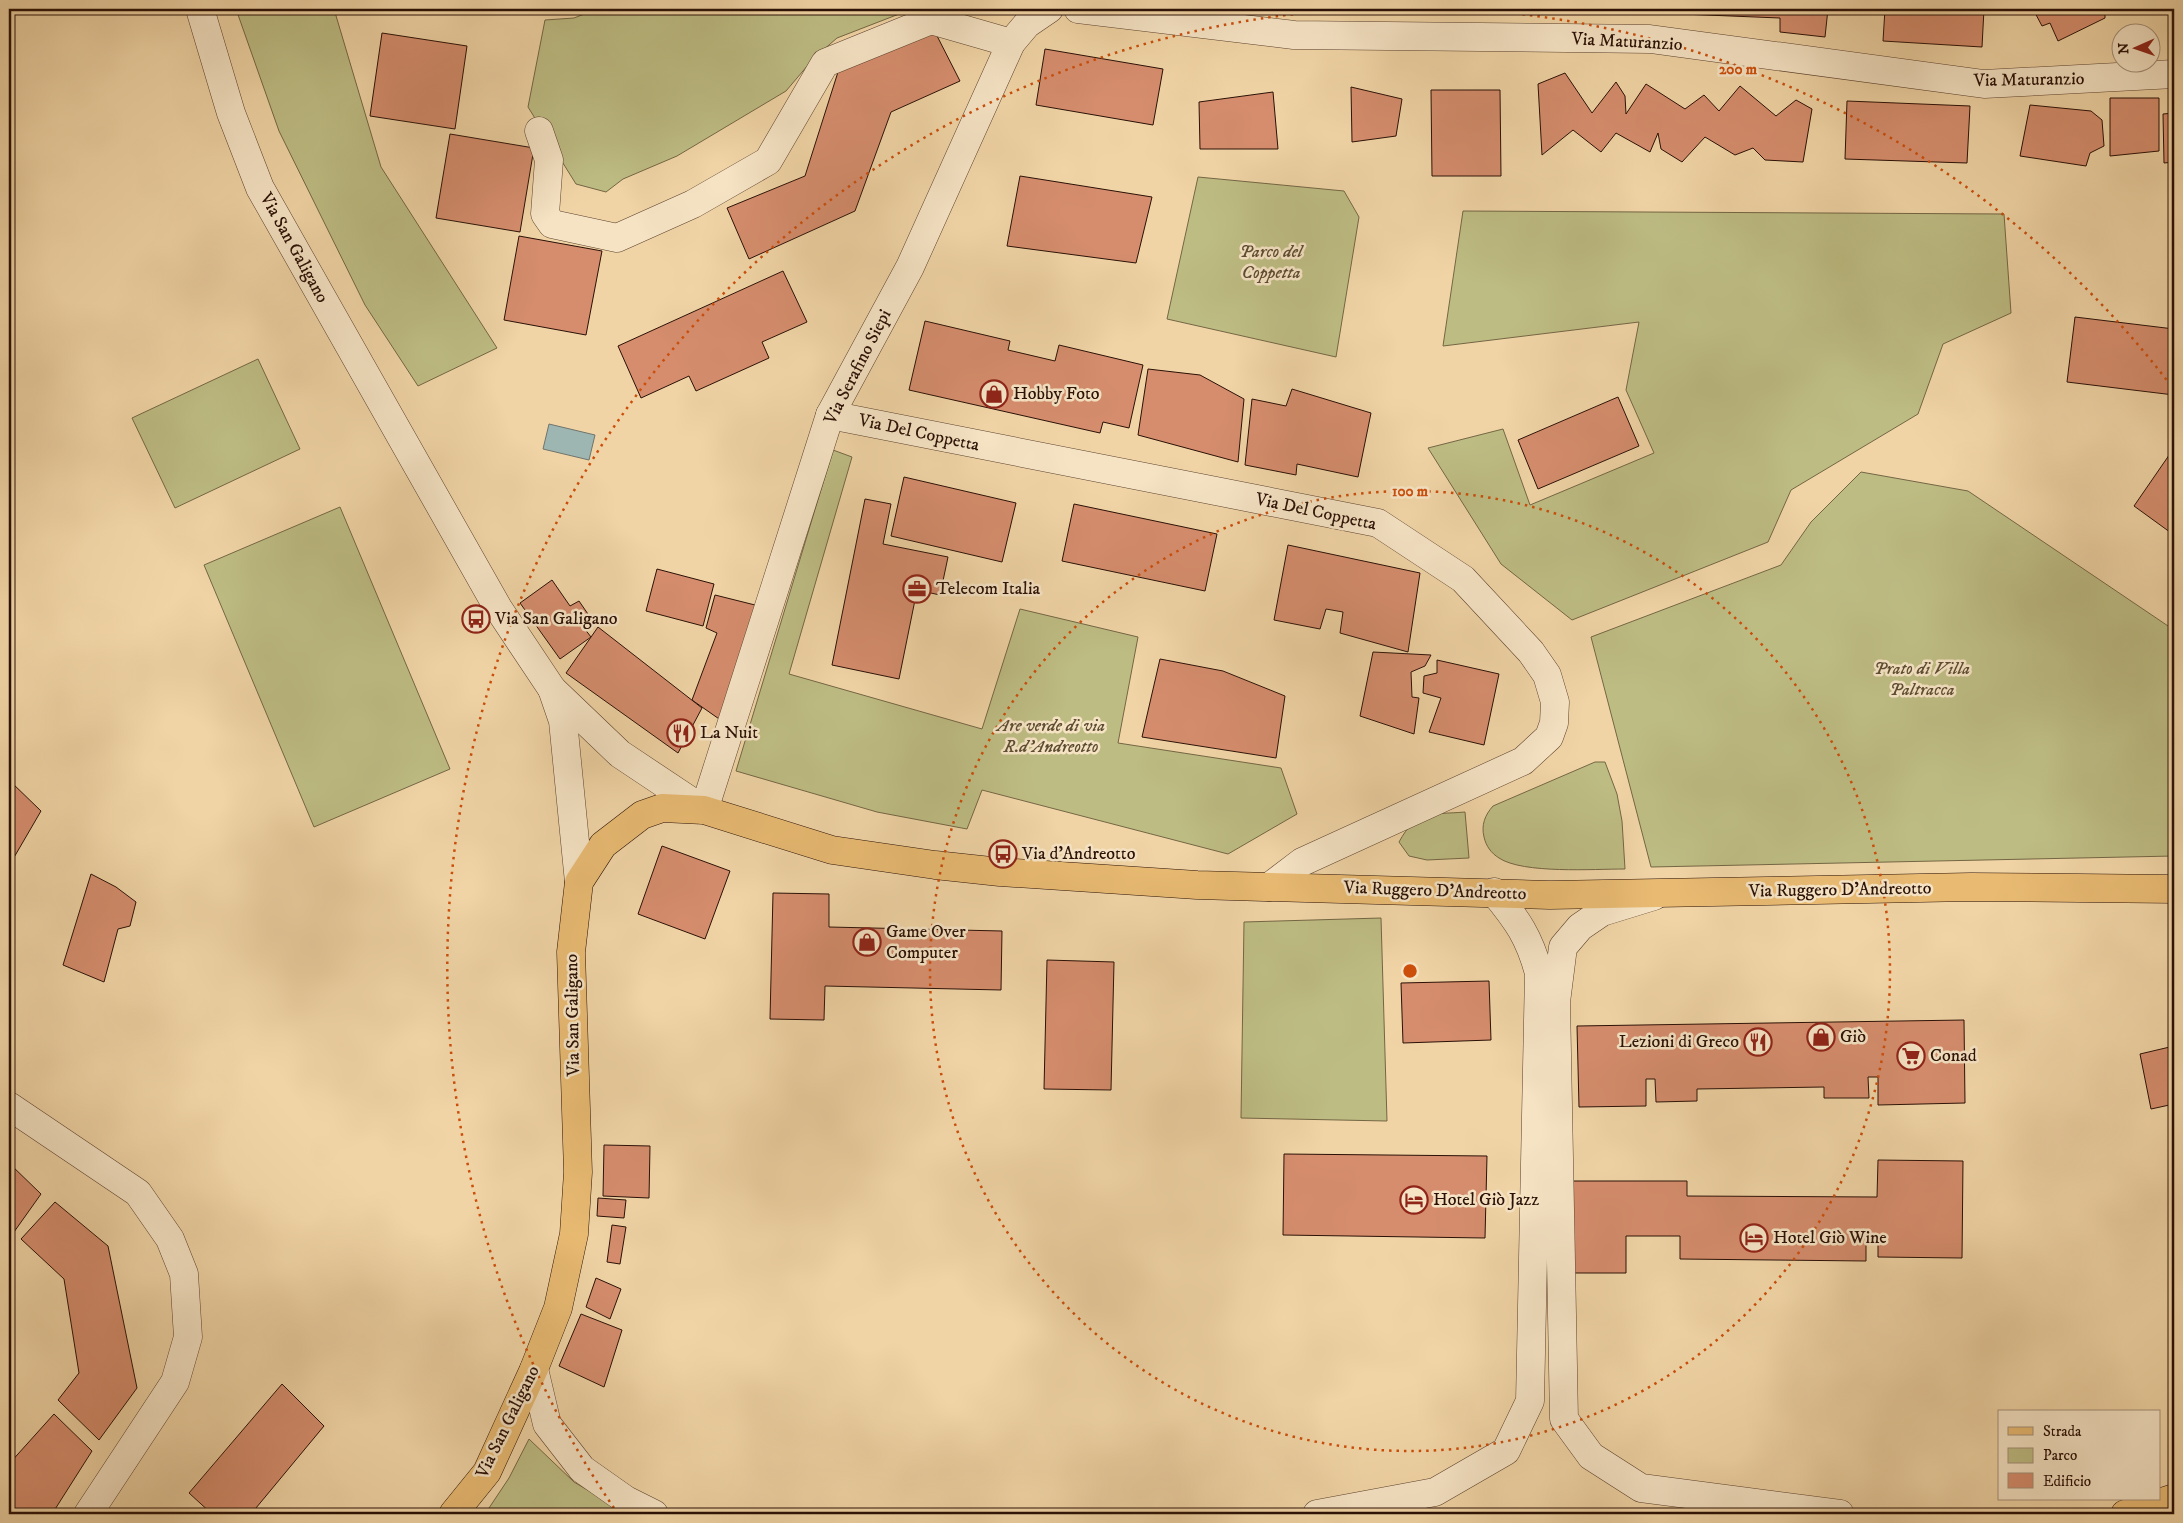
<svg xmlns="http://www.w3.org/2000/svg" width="2183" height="1523" font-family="'IM FELL DW Pica',serif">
  <rect width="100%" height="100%" fill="#f0d4a5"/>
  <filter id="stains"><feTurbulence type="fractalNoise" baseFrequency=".004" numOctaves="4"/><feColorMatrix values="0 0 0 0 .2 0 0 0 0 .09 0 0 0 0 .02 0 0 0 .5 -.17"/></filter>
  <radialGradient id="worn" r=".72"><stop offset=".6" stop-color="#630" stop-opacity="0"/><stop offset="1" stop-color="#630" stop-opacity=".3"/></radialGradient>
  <g fill="#bdbc83" stroke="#746644">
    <path d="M 236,9 L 334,9 L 381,167 L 497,348 L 418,386 L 365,305 L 279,131 Z"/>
    <path d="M 597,9 L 912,9 L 837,38 L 814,58 L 786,91 L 677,156 L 623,179 L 606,192 L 576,184 L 528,107 L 545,20 L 574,18 Z"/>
    <path d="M 1198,177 L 1344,191 L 1359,217 L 1336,357 L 1167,319 Z"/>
    <path d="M 1463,211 L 2004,214 L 2011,313 L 1943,344 L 1918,414 L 1791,490 L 1768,542 L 1572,620 L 1501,564 L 1428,448 L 1503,429 L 1530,505 L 1654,453 L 1626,390 L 1639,322 L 1443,346 Z"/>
    <path d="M 258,359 L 300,449 L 175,508 L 132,418 Z"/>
    <path d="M 833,450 L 852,457 L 789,674 L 982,729 L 1020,609 L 1138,637 L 1118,743 L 1281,768 L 1297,814 L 1228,854 L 982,790 L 967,829 L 877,812 L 736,771 Z"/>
    <path d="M 1861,472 L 1968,491 L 2174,630 L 2174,856 L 1651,867 L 1591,637 L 1781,565 L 1811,522 Z"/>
    <path d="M 340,507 L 450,769 L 314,827 L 204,565 Z"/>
    <path d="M 1595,762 L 1605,762 L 1617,794 L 1622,821 L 1625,869 C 1594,869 1523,874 1499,858 C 1491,853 1486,846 1484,837 C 1481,825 1485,815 1493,806 Z"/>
    <path d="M 1465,812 L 1469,858 L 1427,860 L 1409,856 L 1399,842 C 1417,809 1431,815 1465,812 Z"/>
    <path d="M 1381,918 L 1387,1121 L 1241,1118 L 1244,922 Z"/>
    <path d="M 529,1439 L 574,1482 L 628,1514 L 485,1514 L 509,1478 Z"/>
  </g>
  <path fill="#9eb6b1" stroke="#70746d" d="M 549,424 L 595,435 L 589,460 L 543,449 Z"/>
  <g fill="#d58d6d" stroke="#2a1006">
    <path d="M 1657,9 L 1828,9 L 1825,37 L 1780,32 L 1780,18 L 1657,13 Z"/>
    <path d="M 1885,9 L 1984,9 L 1982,47 L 1883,41 Z"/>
    <path d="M 2033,9 L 2105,9 L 2105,18 L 2058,41 L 2050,23 L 2042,26 Z"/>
    <path d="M 2165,9 L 2174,9 L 2174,21 Z"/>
    <path d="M 933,28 L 960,81 L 891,112 L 855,211 L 749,259 L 727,208 L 805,176 L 838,72 Z"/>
    <path d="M 382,33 L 467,46 L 455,129 L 370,116 Z"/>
    <path d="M 1045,49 L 1163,69 L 1153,125 L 1036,105 Z"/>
    <path d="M 1565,73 L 1592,113 L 1616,82 L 1625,96 L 1626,114 L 1646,84 L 1685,109 L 1704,95 L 1719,111 L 1740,86 L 1776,116 L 1796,100 L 1812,109 L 1803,162 L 1765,160 L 1753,148 L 1735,155 L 1705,137 L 1682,162 L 1661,149 L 1658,133 L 1650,152 L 1616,133 L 1601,152 L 1573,130 L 1542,155 L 1538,84 Z"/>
    <path d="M 1351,87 L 1402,99 L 1396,136 L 1352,142 Z"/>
    <path d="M 1431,90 L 1500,90 L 1501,176 L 1432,176 Z"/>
    <path d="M 1273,92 L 1278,149 L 1200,149 L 1199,102 Z"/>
    <path d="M 2110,98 L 2159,98 L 2159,151 L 2110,156 Z"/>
    <path d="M 1847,101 L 1970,106 L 1967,163 L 1845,159 Z"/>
    <path d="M 2030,105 L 2091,111 L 2102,120 L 2104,146 L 2090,153 L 2086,166 L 2020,156 Z"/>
    <path d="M 2174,113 L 2174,162 L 2164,163 L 2163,114 Z"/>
    <path d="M 450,134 L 534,148 L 520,232 L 436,218 Z"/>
    <path d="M 1020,176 L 1152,197 L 1136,263 L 1007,246 Z"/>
    <path d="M 519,236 L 602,251 L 586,335 L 504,320 Z"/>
    <path d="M 783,271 L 807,322 L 762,342 L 769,358 L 696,391 L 689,376 L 641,398 L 618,346 Z"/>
    <path d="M 2075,317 L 2174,329 L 2174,395 L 2067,382 Z"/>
    <path d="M 925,321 L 1010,341 L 1008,350 L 1055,361 L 1059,345 L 1143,365 L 1129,428 L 1103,422 L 1100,433 L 909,390 Z"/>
    <path d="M 1148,369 L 1200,375 L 1244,399 L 1238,462 L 1138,435 Z"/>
    <path d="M 1292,389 L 1371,413 L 1358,477 L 1297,464 L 1296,475 L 1245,465 L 1252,399 L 1286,406 Z"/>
    <path d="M 1618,397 L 1639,446 L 1538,489 L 1518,440 Z"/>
    <path d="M 2174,448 L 2174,535 L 2134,506 Z"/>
    <path d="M 904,477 L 1016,503 L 1002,562 L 891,536 Z"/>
    <path d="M 865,499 L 891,504 L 883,544 L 948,557 L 940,595 L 917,590 L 899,679 L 832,665 Z"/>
    <path d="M 1074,504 L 1217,534 L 1205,591 L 1062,561 Z"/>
    <path d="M 1288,545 L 1420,573 L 1408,652 L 1340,633 L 1343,612 L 1326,609 L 1320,629 L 1274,620 Z"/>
    <path d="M 657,569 L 714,584 L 703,626 L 646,611 Z"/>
    <path d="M 552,580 L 570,606 L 579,601 L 590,617 L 581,624 L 591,637 L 560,659 L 520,603 Z"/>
    <path d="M 715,595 L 759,606 L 722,721 L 692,700 L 717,633 L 706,628 Z"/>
    <path d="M 598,627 L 702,708 L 678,753 L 566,673 Z"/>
    <path d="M 1373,652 L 1431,655 L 1425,666 L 1411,672 L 1412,697 L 1419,698 L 1414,734 L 1360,716 Z"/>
    <path d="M 1160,659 L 1223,671 L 1285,696 L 1276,758 L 1142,737 Z"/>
    <path d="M 1437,660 L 1499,674 L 1484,745 L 1429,732 L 1441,698 L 1423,693 L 1424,676 L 1437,673 Z"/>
    <path d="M 9,780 L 41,811 L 9,866 Z"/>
    <path d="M 662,846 L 730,871 L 705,939 L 638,914 Z"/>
    <path d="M 91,874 L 116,887 L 136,902 L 130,926 L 118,929 L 104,982 L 63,965 Z"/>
    <path d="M 773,893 L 829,894 L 829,927 L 1002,931 L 1001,990 L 825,986 L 824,1020 L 770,1019 Z"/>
    <path d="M 1047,960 L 1114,962 L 1111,1090 L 1044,1089 Z"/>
    <path d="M 1489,981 L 1491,1040 L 1403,1043 L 1401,983 Z"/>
    <path d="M 1964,1020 L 1965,1103 L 1878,1105 L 1878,1077 L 1868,1077 L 1869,1098 L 1824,1098 L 1824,1087 L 1697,1089 L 1697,1101 L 1656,1102 L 1655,1079 L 1646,1079 L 1646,1106 L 1579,1107 L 1577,1026 Z"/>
    <path d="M 2174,1046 L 2174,1104 L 2151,1109 L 2140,1054 Z"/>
    <path d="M 604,1145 L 650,1146 L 649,1198 L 603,1196 Z"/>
    <path d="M 1284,1154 L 1487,1156 L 1485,1238 L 1283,1235 Z"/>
    <path d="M 1878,1160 L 1963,1161 L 1962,1258 L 1878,1257 L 1878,1242 L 1866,1242 L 1866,1261 L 1680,1259 L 1680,1236 L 1626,1236 L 1626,1273 L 1562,1273 L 1563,1181 L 1687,1181 L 1687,1196 L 1877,1197 Z"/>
    <path d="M 9,1163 L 41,1194 L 9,1239 Z"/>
    <path d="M 598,1198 L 626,1200 L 624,1218 L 597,1216 Z"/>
    <path d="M 55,1202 L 108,1246 L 137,1388 L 99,1440 L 58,1400 L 79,1373 L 64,1279 L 21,1239 Z"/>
    <path d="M 612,1225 L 626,1227 L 620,1264 L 607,1262 Z"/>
    <path d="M 596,1278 L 621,1289 L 610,1319 L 586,1307 Z"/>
    <path d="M 581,1314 L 622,1330 L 604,1387 L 559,1366 Z"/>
    <path d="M 282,1384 L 324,1426 L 251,1514 L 212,1514 L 189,1493 Z"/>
    <path d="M 54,1414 L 92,1451 L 52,1514 L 9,1514 L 9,1464 Z"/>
  </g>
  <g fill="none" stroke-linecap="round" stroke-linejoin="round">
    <g stroke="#5c412e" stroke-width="29">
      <g id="minor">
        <path d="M 200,9 L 231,113 L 260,188 L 498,608 L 552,689 L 563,721 L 579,882"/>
        <path d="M 1078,9 L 1294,35 L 1650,39 L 1984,84 L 2174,74"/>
        <path d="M 539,131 L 549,160 L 545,214 L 552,224 L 617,238 L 693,204 L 768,161 L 825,63 L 931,20 L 1011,43"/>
        <path d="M 830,415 L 1378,523 L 1463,579 L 1531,652 L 1547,675 L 1555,702 L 1554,723 L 1549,737 L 1523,761 L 1302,862 L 1269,887"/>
        <path d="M 552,689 L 620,754 L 704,810 L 830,415 L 910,267 L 1011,43 L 1027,24 L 1049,9"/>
        <path d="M 1654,896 L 1602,912 L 1580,927 L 1563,947 L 1556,1002 L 1564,1419 L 1591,1456 L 1641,1488 L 1840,1514"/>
        <path d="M 9,1106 L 138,1193 L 170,1239 L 184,1274 L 188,1337 L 175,1382 L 88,1514"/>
        <path d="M 534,1369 L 547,1424 L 582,1469 L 626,1500 L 654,1514"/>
        <path d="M 1317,1514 L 1435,1492 L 1506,1451 L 1530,1401 L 1539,973 C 1529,937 1518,921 1494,892"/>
      </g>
    </g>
    <g stroke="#2a1006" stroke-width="29">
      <g id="major">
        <path d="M 453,1514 L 487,1472 L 534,1369 L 558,1308 L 574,1234 L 578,1172 L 571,952 L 579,882 L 603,845 L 642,815 L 662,808 L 704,810 L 832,850 L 935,865 L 1000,872 L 1197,885 L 1550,895 L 1971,887 L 2174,889"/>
        <path d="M 2125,1514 L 2174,1498"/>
      </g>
    </g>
    <use href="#minor" stroke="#f5e3c4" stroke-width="28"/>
    <use href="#major" stroke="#e8ba72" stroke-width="28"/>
  </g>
  <g fill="none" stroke="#cc4e0b" stroke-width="2.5" stroke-dasharray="2.5 5">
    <circle cx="1410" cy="971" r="480"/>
    <path d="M614 1508A960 960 0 0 1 2172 387"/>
  </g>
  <defs>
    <g id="shop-ring" transform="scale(1.4375)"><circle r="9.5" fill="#f5e3c4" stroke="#8f2418" stroke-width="1.5"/><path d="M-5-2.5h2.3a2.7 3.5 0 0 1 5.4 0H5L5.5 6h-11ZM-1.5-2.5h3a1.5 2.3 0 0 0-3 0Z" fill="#8f2418"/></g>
    <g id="office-ring" transform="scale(1.4375)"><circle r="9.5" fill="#f5e3c4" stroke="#8f2418" stroke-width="1.5"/><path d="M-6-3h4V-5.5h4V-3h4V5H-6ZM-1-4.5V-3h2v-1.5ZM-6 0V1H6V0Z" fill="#8f2418"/></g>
    <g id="bus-ring" transform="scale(1.4375)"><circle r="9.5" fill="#f5e3c4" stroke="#8f2418" stroke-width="1.5"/><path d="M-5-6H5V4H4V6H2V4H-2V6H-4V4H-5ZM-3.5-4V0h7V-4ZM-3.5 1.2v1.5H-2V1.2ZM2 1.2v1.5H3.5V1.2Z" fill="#8f2418"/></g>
    <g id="restaurant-ring" transform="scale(1.4375)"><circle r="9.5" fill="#f5e3c4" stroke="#8f2418" stroke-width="1.5"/><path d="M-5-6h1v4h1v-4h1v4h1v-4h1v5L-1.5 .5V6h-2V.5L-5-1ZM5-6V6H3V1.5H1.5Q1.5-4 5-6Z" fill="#8f2418"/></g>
    <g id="supermarket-ring" transform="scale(1.4375)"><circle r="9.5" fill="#f5e3c4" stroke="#8f2418" stroke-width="1.5"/><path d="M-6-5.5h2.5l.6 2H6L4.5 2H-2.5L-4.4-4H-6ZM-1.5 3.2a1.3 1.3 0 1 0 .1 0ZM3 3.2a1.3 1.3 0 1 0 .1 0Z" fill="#8f2418"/></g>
    <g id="hotel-ring" transform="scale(1.4375)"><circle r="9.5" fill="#f5e3c4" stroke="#8f2418" stroke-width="1.5"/><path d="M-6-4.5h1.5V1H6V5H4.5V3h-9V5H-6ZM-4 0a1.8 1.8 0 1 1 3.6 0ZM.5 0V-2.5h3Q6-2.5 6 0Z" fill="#8f2418"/></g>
  </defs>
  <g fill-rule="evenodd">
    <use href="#shop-ring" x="994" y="394"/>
    <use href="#office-ring" x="917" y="589"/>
    <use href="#bus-ring" x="476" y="619"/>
    <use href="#restaurant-ring" x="681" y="733"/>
    <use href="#bus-ring" x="1003" y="854"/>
    <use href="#shop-ring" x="867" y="942"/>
    <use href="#shop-ring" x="1821" y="1037"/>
    <use href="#restaurant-ring" x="1758" y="1042"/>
    <use href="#supermarket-ring" x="1911" y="1056"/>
    <use href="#hotel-ring" x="1414" y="1200"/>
    <use href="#hotel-ring" x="1754" y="1238"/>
  </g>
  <g text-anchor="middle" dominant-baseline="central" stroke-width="5" stroke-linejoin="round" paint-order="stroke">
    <g font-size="18" fill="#2a1006" stroke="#f5e3c4">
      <text transform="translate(1627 42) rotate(3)">Via Maturanzio</text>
      <text transform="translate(2029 80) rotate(-1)">Via Maturanzio</text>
      <text transform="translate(294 248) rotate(61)">Via San Galigano</text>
      <text transform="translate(858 367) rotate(-63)">Via Serafino Siepi</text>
      <text transform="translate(919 433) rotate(12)">Via Del Coppetta</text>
      <text transform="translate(1316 512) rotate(12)">Via Del Coppetta</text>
      <text transform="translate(1840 890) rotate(-1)">Via Ruggero D'Andreotto</text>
      <text transform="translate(1435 891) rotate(2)">Via Ruggero D'Andreotto</text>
      <text transform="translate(573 1015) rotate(-91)">Via San Galigano</text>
      <text transform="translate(508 1422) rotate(-64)">Via San Galigano</text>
    </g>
    <g font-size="18" font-style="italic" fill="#5d4c32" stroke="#f5e3c4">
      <text x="1271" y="252">Parco del<tspan x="1271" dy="21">Coppetta</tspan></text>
      <text x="1922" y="669">Prato di Villa<tspan x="1922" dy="21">Paltracca</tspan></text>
      <text x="1051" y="726">Are verde di via<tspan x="1051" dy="21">R.d'Andreotto</tspan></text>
    </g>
    <g font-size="18" fill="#2a1006" stroke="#f5e3c4" text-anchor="start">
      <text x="1013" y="394">Hobby Foto</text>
      <text x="936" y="589">Telecom Italia</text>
      <text x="495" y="619">Via San Galigano</text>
      <text x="700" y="733">La Nuit</text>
      <text x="1022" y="854">Via d'Andreotto</text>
      <text x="886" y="932">Game Over<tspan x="886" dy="21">Computer</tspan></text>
      <text x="1840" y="1037">Giò</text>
      <text x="1739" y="1042" text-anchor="end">Lezioni di Greco</text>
      <text x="1930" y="1056">Conad</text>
      <text x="1433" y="1200">Hotel Giò Jazz</text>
      <text x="1773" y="1238">Hotel Giò Wine</text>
    </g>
  </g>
  <circle cx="1410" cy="971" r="8" fill="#cc4e0b" stroke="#f5e3c4" stroke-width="2.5"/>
  <g font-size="15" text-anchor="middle" font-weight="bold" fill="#cc4e0b" stroke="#f5e3c4" stroke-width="5" stroke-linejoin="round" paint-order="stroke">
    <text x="1738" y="74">200 m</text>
    <text x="1410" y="496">100 m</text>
  </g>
  <rect width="2183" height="1523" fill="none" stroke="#f0d4a5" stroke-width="30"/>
  <rect x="10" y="10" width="2163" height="1503" fill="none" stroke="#2a1006" stroke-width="2.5"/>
  <rect x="15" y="15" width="2153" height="1493" fill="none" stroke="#2a1006"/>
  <rect x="1998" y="1410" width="162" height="90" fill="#f5e3c4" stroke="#a48f78"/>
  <rect x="2008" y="1427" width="25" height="8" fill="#e8ba72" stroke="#a48f78"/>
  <text x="2043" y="1436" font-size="15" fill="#2a1006">Strada</text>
  <rect x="2008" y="1448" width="25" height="15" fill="#bdbc83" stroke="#a48f78"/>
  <text x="2043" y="1460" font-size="15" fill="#2a1006">Parco</text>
  <rect x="2008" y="1473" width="25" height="15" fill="#d58d6d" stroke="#a48f78"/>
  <text x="2043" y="1486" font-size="15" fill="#2a1006">Edificio</text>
  <g transform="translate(2136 48) rotate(268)"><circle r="24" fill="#f5e3c4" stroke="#a48f78"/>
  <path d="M0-4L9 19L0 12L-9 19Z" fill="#8f2418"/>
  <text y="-8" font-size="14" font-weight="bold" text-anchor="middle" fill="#2a1006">N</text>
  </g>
  <rect width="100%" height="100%" filter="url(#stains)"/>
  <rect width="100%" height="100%" fill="url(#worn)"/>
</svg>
